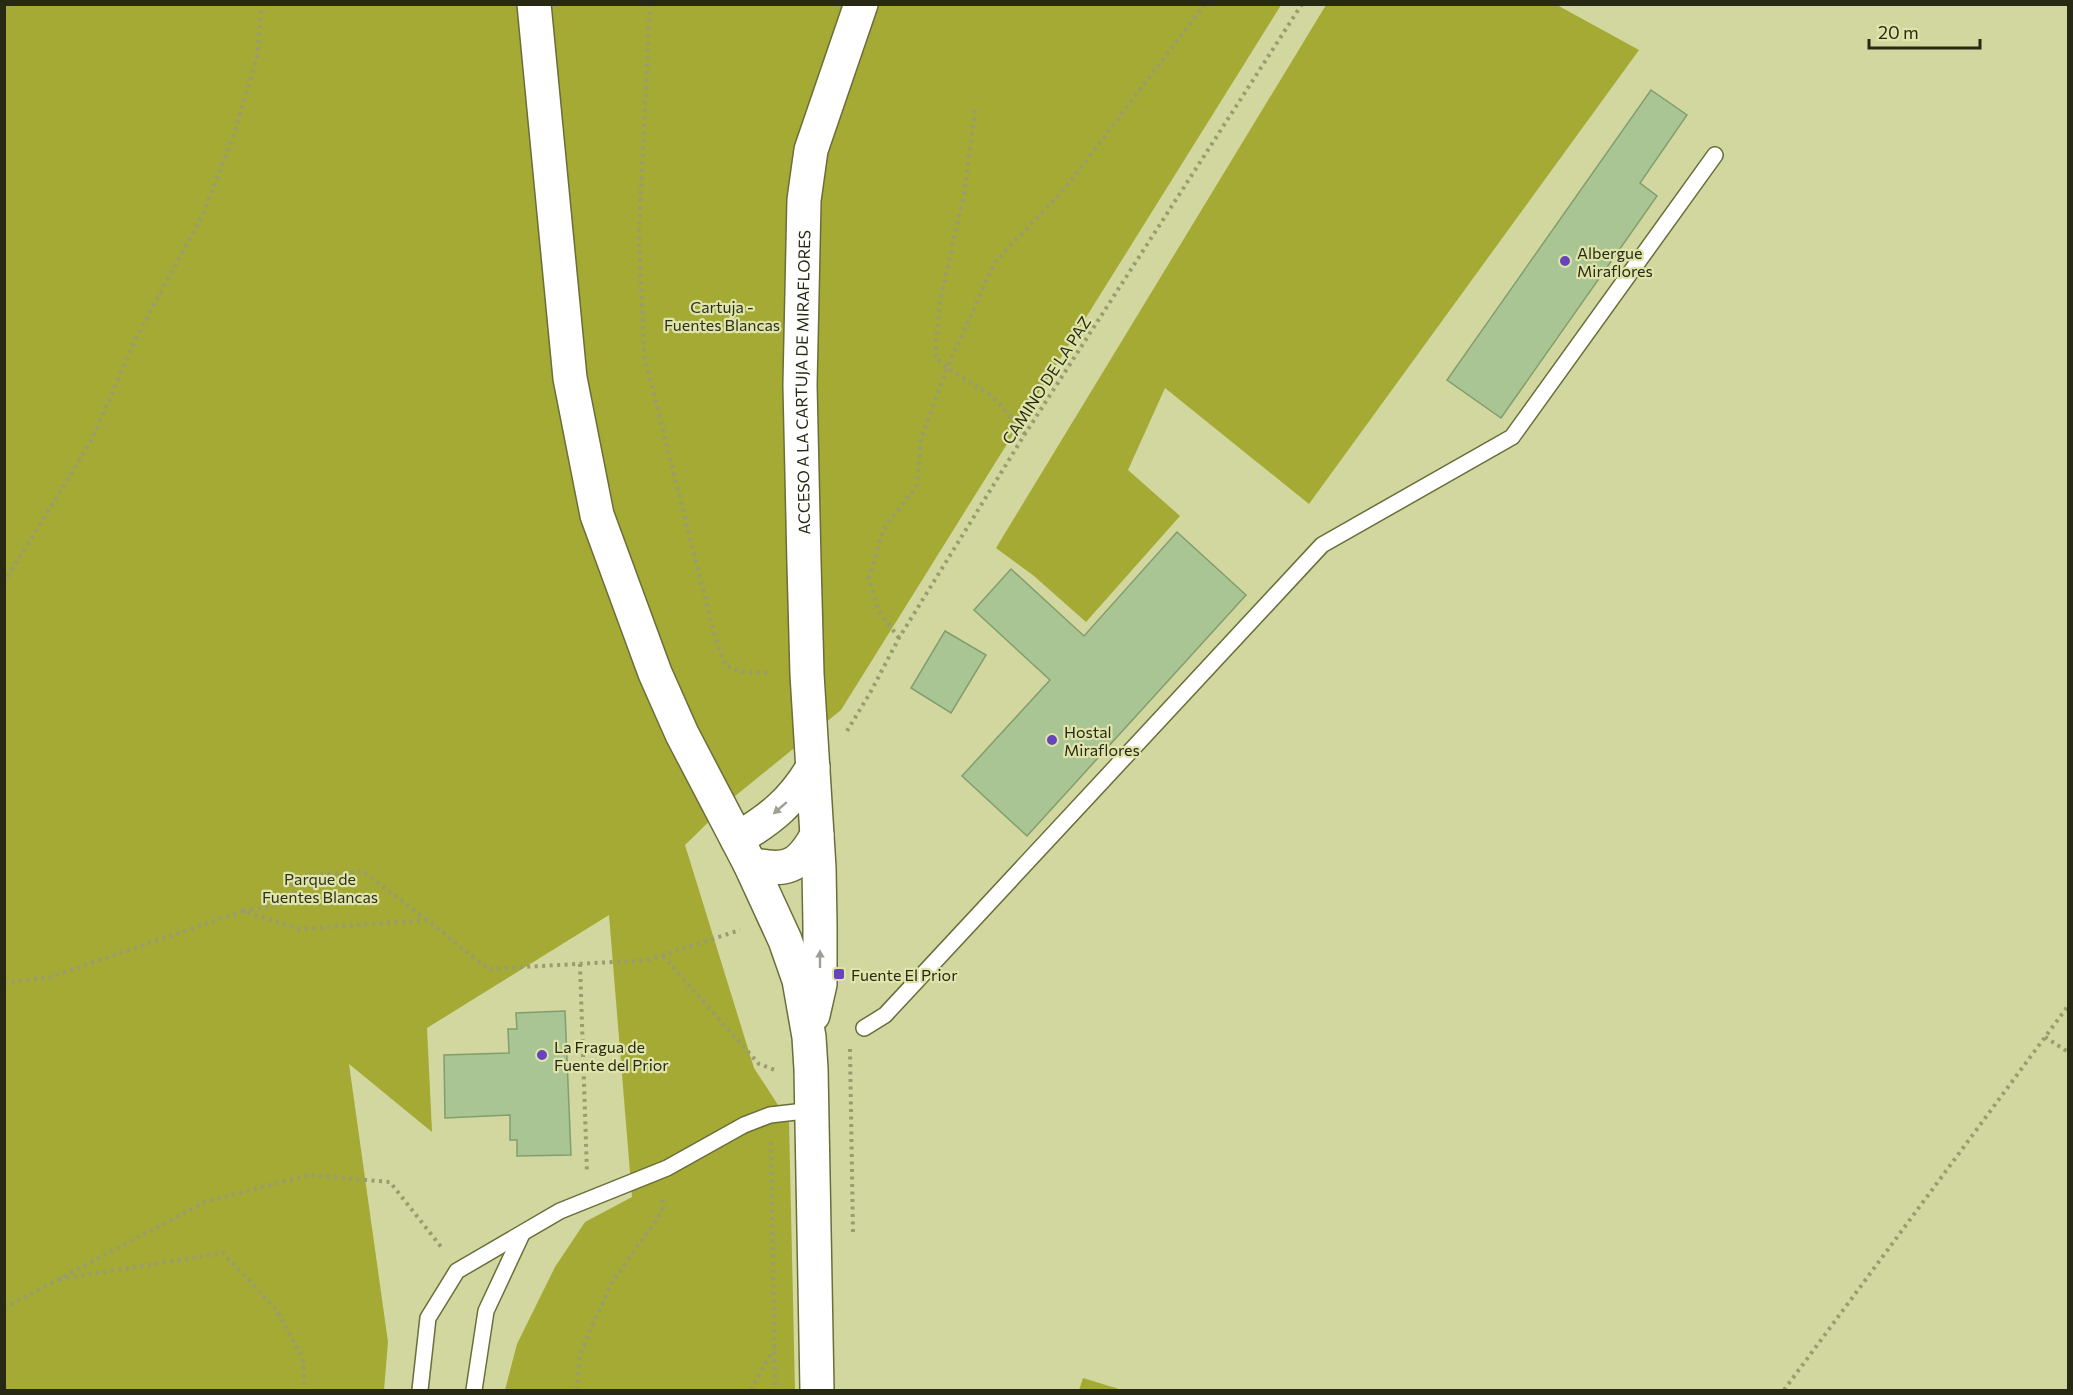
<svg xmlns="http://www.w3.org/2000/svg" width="2073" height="1395" font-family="Commissioner,sans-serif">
  <rect width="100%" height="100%" fill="#d1d79e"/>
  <g fill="#a4aa33">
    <path d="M 5,5 L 1281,5 L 841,710 L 734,797 L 685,845 L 754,1068 L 789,1122 L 795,1390 L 505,1390 L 517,1344 L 555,1267 L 585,1222 L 632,1197 L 609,915 L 427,1028 L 432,1132 L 349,1064 L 388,1342 L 384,1390 L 5,1390 Z"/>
    <path d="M 1326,5 L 1557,5 L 1639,50 L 1309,504 L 1165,388 L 1128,470 L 1180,516 L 1086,622 L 1034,576 L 996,548 Z"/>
    <path d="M 1083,1378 L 1122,1390 L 1079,1390 Z"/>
  </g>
  <g fill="#a8c593" stroke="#829e6d" stroke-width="1.5">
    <path d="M 1651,90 L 1687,115 L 1640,183 L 1657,196 L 1501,418 L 1447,380 Z"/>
    <path d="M 1177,532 L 1246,595 L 1027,836 L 962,776 L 1050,680 L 974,610 L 1011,569 L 1084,636 Z"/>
    <path d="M 945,631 L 986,655 L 951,713 L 911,688 Z"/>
    <path d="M 565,1011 L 571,1155 L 517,1156 L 517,1140 L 510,1140 L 510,1115 L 445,1118 L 444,1055 L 509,1053 L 508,1029 L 517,1029 L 516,1013 Z"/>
  </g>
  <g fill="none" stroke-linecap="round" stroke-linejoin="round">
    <g stroke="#6a6e39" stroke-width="18">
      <g id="lane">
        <path d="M 864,1028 L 885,1015 L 1322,545 L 1512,437 L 1715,155"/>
        <path d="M 420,1390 L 428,1318 L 457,1271 L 560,1211 L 667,1168 L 744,1125 L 770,1115 L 813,1110"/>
        <path d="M 474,1390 L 486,1311 L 522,1234"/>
      </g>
    </g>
    <g stroke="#6a6e39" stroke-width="36">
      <g id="secondary">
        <path d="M 534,4 L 570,378 L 597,515 L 655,673 L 682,734 L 750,864 L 785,940 L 799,980 L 809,1037 L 811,1069 L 817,1390"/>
        <path d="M 737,839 C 771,819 793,801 813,767"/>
        <path d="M 750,864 C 786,872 799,868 817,835"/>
        <path id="s1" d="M 813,1015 L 820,984 L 820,925 L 819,868 L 807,674 L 804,563 L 800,385 L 804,200 L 811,150 L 861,4"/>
      </g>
    </g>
    <g stroke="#989c6f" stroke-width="4" stroke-dasharray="3 4.5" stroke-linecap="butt">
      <path d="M 650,4 L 639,233 L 644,355 L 714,633 L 725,665 L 741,672 L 771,673"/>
      <path d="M 975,110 L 964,194 L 940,301 L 935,357 L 947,368 L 993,397 L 1025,434"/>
      <path d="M 4,583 L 92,439 L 136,338 L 204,212 L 235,131 L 257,57 L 262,4"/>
      <path d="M 899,638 L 878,610 L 869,578 L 883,530 L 917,485 L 921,438 L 947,368 L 995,262 L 1066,187 L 1205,4"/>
      <path d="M 847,731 L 870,693 L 899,638 L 1025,434 L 1302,4"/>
      <path d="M 294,901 L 292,877 L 362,871 L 426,919"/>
      <path d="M 243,911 L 294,901 L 326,899"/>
      <path d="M 663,956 L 759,1064 L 775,1070"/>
      <path d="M 580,964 L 587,1173"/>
      <path d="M 4,983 L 50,977 L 243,911 L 299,929 L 427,920 L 488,969 L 648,960 L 740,930"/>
      <path d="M 2045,1037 L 2068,1052"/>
      <path d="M 850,1049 L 853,1233"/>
      <path d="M 771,1142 L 775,1390"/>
      <path d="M 59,1279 L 223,1253 L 276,1309 L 303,1359 L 304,1390"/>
      <path d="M 4,1308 L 205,1202 L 308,1175 L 390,1182 L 442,1248"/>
      <path d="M 577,1390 L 580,1353 L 612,1282 L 662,1212 L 663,1198"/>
      <path d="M 751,1390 L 773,1350"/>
      <path d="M 1784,1390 L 2068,1006"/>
    </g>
    <use href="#lane" stroke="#fff" stroke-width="15"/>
    <use href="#secondary" stroke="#fff" stroke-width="33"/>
  </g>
  <defs><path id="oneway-solid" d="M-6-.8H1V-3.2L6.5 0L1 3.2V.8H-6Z" transform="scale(1.5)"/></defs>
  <g fill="#9e9f95">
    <use href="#oneway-solid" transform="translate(780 808) rotate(139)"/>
    <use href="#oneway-solid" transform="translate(820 959) rotate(-90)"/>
  </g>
  <g fill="#6844bc" stroke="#dfe4ab" stroke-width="2">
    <circle cx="1565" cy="261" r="6"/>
    <circle cx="1052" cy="740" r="6"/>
    <rect x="833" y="968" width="12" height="12" rx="3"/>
    <circle cx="542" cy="1055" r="6"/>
  </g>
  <g text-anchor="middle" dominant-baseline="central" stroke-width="4.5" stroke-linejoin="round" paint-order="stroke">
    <g font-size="16" fill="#282913" stroke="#dfe4ab" text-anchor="start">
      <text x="1577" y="252">Albergue<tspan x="1577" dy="18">Miraflores</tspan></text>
      <text x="1064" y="731">Hostal<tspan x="1064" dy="18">Miraflores</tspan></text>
      <text x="851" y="974">Fuente El Prior</text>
      <text x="554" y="1046">La Fragua de<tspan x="554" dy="18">Fuente del Prior</tspan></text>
    </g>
    <g font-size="16" fill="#2e301a" stroke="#dfe4ab">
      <text x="722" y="306">Cartuja -<tspan x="722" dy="18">Fuentes Blancas</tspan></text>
      <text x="320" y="878">Parque de<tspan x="320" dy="18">Fuentes Blancas</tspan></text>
    </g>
    <g font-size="16" fill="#282913" stroke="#dfe4ab">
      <text transform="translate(1046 380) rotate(-57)">CAMINO DE LA PAZ</text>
      <text stroke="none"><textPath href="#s1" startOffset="634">ACCESO A LA CARTUJA DE MIRAFLORES</textPath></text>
    </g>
  </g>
  <rect width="2073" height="1395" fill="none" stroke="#282913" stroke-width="12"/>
  <path d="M1869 39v9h111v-9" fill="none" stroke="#282913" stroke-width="3"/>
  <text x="1878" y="39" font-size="18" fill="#282913" stroke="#dfe4ab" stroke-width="4.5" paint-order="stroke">20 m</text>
</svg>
